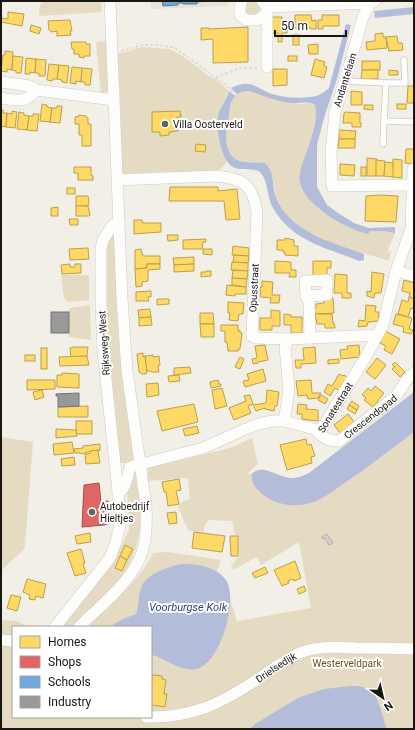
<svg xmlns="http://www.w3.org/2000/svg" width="415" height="730" font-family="Roboto,sans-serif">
  <rect width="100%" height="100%" fill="#f2efe7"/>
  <path fill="#e8e3d4" d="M 151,1 L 228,1 L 228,6 L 151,9 Z"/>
  <g fill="#e5dbc2">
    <circle cx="252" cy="8" r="8"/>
    <path d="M 43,1 L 101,1 L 102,12 L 39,16 L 40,5 Z"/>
    <path d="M 107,41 L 108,91 L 101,94 L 96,42 Z"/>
    <path d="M 143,47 L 169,49 L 180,54 L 209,76 L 217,80 L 229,91 L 221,107 L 222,150 L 227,162 L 216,173 L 171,172 L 121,174 L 120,93 L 116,54 Z"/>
    <path d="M 247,90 C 262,92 282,104 297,104 C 304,104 308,101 315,105 L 317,111 L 313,130 L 300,174 L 302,188 L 313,204 L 324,214 L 370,231 L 383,231 L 395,233 L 387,252 L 391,253 L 388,261 L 384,259 C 361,253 307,237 291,220 C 286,215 282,209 279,203 C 272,189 276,174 265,163 C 255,162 244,164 235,158 C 233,157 229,154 228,152 C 223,143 228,105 234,97 C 237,93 242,92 247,90 Z"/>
    <path d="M 112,234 L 115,236 L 116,286 L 120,359 L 134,458 L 130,463 L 121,463 L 118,461 L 108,356 L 105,261 L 107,240 Z"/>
    <path d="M 61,275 L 89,275 L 89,300 L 69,302 L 66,301 L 64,297 Z"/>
    <path d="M 90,305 L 91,340 L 69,337 L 69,308 Z"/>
    <path d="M 414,432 L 414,729 L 1,729 L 1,645 L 13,645 L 13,717 L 151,717 L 151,627 L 85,627 C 107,606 141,580 153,553 L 168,552 L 221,560 L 217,572 C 196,563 181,563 159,571 L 227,589 L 237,621 L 311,608 L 299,542 L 261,565 L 257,557 L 233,570 L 231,566 L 239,556 L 238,536 L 235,534 L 232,521 L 209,520 C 205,522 204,528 204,532 L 189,531 L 183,519 L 178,506 L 180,503 L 190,499 L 188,478 L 148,481 L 148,468 L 230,448 L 252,438 L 258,464 L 247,474 L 252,474 L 251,478 L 285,504 L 296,506 L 311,503 L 366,468 Z"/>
    <path d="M 1,437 L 33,442 L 25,545 L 24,549 L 1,571 Z"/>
    <path d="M 135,469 C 142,517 147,543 116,584 L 72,627 L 58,627 L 117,555 L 129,530 L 127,490 Z"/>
    <path d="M 1,620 L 17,621 L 29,627 L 13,627 L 13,637 L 1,637 Z"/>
  </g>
  <g fill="#b3bdda">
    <path d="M 414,7 L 414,14 L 375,18 L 374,11 Z"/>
    <path d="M 346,24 L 351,25 L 337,79 L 324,118 L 317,145 L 317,187 L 327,205 L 338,213 L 354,223 L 369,228 L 395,227 L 395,233 L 383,231 L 370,231 L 368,234 C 345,229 294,201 300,173 C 304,154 320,124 315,105 C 307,100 300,104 291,103 C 282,102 272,99 263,96 C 254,92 247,88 237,94 L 231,88 C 250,79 253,86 269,93 C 282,98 303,99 316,96 C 321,95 326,90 329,88 Z"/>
    <path d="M 229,91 L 235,96 C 229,103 230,111 228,120 C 225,137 223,160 246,162 C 252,163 259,162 265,163 C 276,174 271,184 276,197 C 289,232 332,242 364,254 L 364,260 L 359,261 C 325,247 293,242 273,208 C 267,198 268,181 261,173 C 255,167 243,171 235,168 C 221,164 216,129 218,116 C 220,107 227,99 229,91 Z"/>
    <path d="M 414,392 L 414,432 C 390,450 367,468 343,484 C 333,491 323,499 311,503 C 295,508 278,505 265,496 C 257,491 250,483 252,473 C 266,464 275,477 291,478 C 298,478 303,476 309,473 Z"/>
    <path d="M 181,564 C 197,564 216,566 226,580 C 239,600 220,665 196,669 C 183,672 168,661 156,656 L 151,655 L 151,627 L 109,627 L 123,619 L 136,614 C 139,607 138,600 140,592 C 143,574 166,568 181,564 Z"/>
    <path d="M 350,686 C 357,686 366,686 371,691 C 379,697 383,719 387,729 L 250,729 L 255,724 L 298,698 L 324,689 Z"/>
  </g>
  <g fill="#ffd966" stroke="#ba9f4d">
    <path d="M 8,12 L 24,14 L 22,26 L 1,22 L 1,18 L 8,19 Z"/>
    <path d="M 295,15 L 311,15 L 312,21 L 316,20 L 316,29 L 311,29 L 311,28 L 295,28 Z"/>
    <path d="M 322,15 L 339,15 L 339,26 L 323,26 L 323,29 L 318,29 L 318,20 L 322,20 Z"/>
    <path d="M 271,17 L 282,17 L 282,25 L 287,25 L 287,33 L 282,33 L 282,42 L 278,42 L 278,33 L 271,33 Z"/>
    <path d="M 70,20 L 72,31 L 70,31 L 71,35 L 57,36 L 57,31 L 52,32 L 49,30 L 48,21 Z"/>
    <path d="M 31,25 L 41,28 L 39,34 L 30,31 Z"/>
    <path d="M 248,27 L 248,62 L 213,63 L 213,39 L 201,40 L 201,28 L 209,28 L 209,29 Z"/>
    <path d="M 383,33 L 383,37 L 386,37 L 387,48 L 367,50 L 366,42 L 375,41 L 375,34 Z"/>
    <rect x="293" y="35" width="6" height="10"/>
    <path d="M 397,36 L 398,43 L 402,43 L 403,50 L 389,51 L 386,37 Z"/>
    <path d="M 71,42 L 86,42 L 86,44 L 90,44 L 90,56 L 84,56 L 84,58 L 79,57 L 79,54 L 74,54 L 74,49 L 72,49 Z"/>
    <path d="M 318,44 L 318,54 L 309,54 L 308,45 Z"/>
    <path d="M 5,51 L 13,52 L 12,70 L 7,69 L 7,72 L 1,71 L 3,55 L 5,55 Z"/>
    <path d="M 13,56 L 23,57 L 21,73 L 16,73 L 16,71 L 12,70 Z"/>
    <rect x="288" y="56" width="9" height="5"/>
    <path d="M 26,58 L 36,59 L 35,73 L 30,72 L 30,74 L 25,74 Z"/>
    <path d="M 36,59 L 46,60 L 45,76 L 39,76 L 39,73 L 35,73 Z"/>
    <path d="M 315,59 L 325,62 L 324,66 L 327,67 L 324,78 L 311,75 Z"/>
    <rect x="362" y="61" width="18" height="9"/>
    <path d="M 49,64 L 59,65 L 57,79 L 53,79 L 52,81 L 47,80 Z"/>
    <path d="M 59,65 L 69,66 L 67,83 L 62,82 L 62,80 L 57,79 Z"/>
    <path d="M 72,67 L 82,68 L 81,82 L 76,81 L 76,84 L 70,83 Z"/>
    <path d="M 82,68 L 92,69 L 90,85 L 85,85 L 85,82 L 81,82 Z"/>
    <path d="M 273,69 L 287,69 L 287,85 L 273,86 Z"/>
    <path d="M 362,70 L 378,70 L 378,79 L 361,79 Z"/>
    <path d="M 389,70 L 398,71 L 398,75 L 389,75 Z"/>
    <path d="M 408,86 L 414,86 L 414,103 L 407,103 Z"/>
    <path d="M 351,91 L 362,92 L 362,105 L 351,105 Z"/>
    <path d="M 42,104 L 47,105 L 47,107 L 52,108 L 50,122 L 40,121 Z"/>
    <rect x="397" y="104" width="9" height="5"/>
    <path d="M 364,105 L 373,105 L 373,110 L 364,109 Z"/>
    <path d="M 57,106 L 62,106 L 60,123 L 50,122 L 52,108 L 56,108 Z"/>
    <path d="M 1,110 L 3,110 L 3,113 L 7,113 L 6,127 L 1,126 Z"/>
    <path d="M 12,111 L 17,112 L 15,128 L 6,127 L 7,113 L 12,114 Z"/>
    <path d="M 180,111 L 181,117 L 177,117 L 178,131 L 169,132 L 169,135 L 160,136 L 160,132 L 152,132 L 152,112 Z"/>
    <path d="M 19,112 L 24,113 L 24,115 L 29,116 L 27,130 L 17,129 Z"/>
    <path d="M 345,112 L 360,113 L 360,123 L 361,123 L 361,127 L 352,127 L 352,123 L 343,123 L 344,113 Z"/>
    <path d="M 33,114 L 39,114 L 37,131 L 27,130 L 29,116 L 33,116 Z"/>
    <path d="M 79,115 L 86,116 L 88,118 L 88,124 L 91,124 L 91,146 L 82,146 L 82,135 L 79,135 L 79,124 L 75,124 L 75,117 L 79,116 Z"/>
    <path d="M 339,130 L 356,131 L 355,139 L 339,139 Z"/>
    <path d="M 339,139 L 355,139 L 355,148 L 338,148 Z"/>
    <path d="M 196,144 L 206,145 L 205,152 L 195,151 Z"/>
    <path d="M 406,149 L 414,149 L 414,164 L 405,163 Z"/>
    <path d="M 367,158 L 377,159 L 376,176 L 367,176 Z"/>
    <path d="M 393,159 L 402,160 L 402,178 L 392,177 Z"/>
    <path d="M 376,160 L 385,161 L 384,176 L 376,176 Z"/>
    <path d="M 385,162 L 393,163 L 393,177 L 384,176 Z"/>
    <path d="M 340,164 L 355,165 L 354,176 L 340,175 Z"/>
    <path d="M 74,167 L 91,167 L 91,175 L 93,176 L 93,180 L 78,180 L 78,173 L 74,173 Z"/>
    <rect x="361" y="167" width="5" height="9"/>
    <path d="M 170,187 L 218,187 L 218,191 L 237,189 L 240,219 L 226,220 L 224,201 L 169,201 Z"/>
    <rect x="67" y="188" width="8" height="6"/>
    <path d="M 380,195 L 398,196 L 396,222 L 365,221 L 366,196 Z"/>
    <path d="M 76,196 L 88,196 L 89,201 L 88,206 L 76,206 Z"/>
    <path d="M 76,206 L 88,206 L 90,215 L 89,216 L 76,216 Z"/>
    <path d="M 58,207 L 58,216 L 51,216 L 51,208 Z"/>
    <path d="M 69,219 L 78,219 L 78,225 L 70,225 Z"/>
    <path d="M 134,220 L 142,220 L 143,223 L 161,223 L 161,232 L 134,234 Z"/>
    <path d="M 167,235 L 178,235 L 178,240 L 168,241 Z"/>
    <path d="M 285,238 L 294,240 L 294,246 L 298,246 L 298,256 L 285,255 L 285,252 L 283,252 L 283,250 L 277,250 L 277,240 L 285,240 Z"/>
    <path d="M 206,239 L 206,242 L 203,242 L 202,249 L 183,249 L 183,240 Z"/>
    <path d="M 233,246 L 249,248 L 249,256 L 232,255 Z"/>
    <path d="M 88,248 L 89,259 L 70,260 L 69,249 Z"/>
    <path d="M 141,249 L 143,256 L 160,256 L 160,264 L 147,264 L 147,268 L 135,269 L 135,250 Z"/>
    <path d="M 203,249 L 212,249 L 212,255 L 203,254 Z"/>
    <path d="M 234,255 L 249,256 L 248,263 L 233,262 Z"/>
    <path d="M 194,257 L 194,264 L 174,265 L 173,258 Z"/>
    <path d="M 275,261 L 291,262 L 291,270 L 296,270 L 296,277 L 289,277 L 290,273 L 275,273 Z"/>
    <path d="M 313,261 L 331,261 L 331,268 L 327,268 L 327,276 L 313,277 Z"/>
    <path d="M 232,262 L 248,263 L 248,271 L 231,270 Z"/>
    <path d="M 70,264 L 70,267 L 75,267 L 75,264 L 81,264 L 81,273 L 62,274 L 61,265 Z"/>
    <path d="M 147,264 L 160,264 L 160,269 L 148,270 L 148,281 L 142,282 L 142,286 L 136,287 L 135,269 L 147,268 Z"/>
    <path d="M 194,264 L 194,271 L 174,272 L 174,265 Z"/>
    <path d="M 233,270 L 248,271 L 247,279 L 232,278 Z"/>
    <path d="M 206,271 L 211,271 L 211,276 L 201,277 L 201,272 L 206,272 Z"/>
    <path d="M 372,272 L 384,274 L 381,293 L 375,293 L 374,298 L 367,296 L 367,291 L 371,292 Z"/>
    <path d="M 335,274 L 347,275 L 347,293 L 351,293 L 351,298 L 342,298 L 342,293 L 334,293 Z"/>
    <path d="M 232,278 L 247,279 L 246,287 L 232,285 Z"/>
    <path d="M 404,280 L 414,283 L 414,299 L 409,297 L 410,293 L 402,291 Z"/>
    <path d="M 262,281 L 273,282 L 272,295 L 280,295 L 279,303 L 270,303 L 271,298 L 261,297 L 260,287 L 262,287 Z"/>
    <path d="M 227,285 L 246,287 L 246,294 L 235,294 L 235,296 L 226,295 Z"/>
    <path d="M 151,291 L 151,297 L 148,297 L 149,301 L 136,301 L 136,292 Z"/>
    <path d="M 409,297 L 414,299 L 414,309 L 411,308 L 408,317 L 398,314 L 402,300 L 408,302 Z"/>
    <path d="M 333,298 L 334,313 L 315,314 L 314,308 L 316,308 L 316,304 L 324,303 L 324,299 Z"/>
    <path d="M 157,299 L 169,299 L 169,304 L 157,305 Z"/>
    <path d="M 228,302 L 244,303 L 243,314 L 239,314 L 238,321 L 229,320 L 230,313 L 228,313 Z"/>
    <path d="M 366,305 L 376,306 L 375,312 L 379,312 L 378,321 L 368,322 L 367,326 L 358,327 L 359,320 L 365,321 Z"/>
    <path d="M 150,309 L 151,317 L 139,318 L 138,310 Z"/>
    <path d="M 271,310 L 280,311 L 280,326 L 272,326 L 272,330 L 260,330 L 260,318 L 271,318 Z"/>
    <path d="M 200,313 L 213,313 L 214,324 L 200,324 Z"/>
    <path d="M 284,314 L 291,315 L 291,317 L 302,317 L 302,333 L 291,333 L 291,325 L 284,325 Z"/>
    <path d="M 315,314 L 332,314 L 333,323 L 334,323 L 335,328 L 325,328 L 325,324 L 317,324 Z"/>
    <path d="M 396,314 L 412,318 L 409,329 L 413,330 L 411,334 L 403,332 L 404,327 L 393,324 Z"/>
    <path d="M 151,317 L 152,325 L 139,326 L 139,318 Z"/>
    <path d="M 200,324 L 214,324 L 214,337 L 201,337 Z"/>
    <path d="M 221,325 L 238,325 L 238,331 L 240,330 L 240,333 L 242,333 L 240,349 L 238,349 L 238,351 L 228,351 L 227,342 L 225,342 L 225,331 L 221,331 Z"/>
    <path d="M 385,331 L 400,339 L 392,354 L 384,350 L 386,346 L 380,343 Z"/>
    <path d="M 265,345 L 268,360 L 258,362 L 258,363 L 253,364 L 252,359 L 257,358 L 255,346 Z"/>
    <path d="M 359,345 L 360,357 L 341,359 L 340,350 L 348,349 L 347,346 Z"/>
    <path d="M 74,347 L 88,347 L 87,356 L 71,357 L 70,348 Z"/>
    <path d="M 315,347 L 316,363 L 301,364 L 301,368 L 296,368 L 295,360 L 304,360 L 303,348 Z"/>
    <rect x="41" y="348" width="6" height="21"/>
    <path d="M 143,353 L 143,357 L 145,356 L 147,371 L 146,374 L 142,374 L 139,372 L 137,354 Z"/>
    <rect x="25" y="355" width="10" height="6"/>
    <path d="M 153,355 L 153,357 L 159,356 L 160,365 L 158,366 L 159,372 L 152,372 L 150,371 L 147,371 L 145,356 Z"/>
    <path d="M 87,356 L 89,365 L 60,366 L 59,357 Z"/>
    <path d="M 240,357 L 244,359 L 240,369 L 235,367 Z"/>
    <path d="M 377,358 L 386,365 L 375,379 L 366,372 Z"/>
    <path d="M 339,359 L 339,363 L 328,364 L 328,360 Z"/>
    <path d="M 395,362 L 405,372 L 400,377 L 392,369 L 395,367 L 392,365 Z"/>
    <path d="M 190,367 L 191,373 L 174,375 L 174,368 Z"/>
    <path d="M 263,369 L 266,381 L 245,387 L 243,381 L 249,380 L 247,374 Z"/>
    <path d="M 62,373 L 79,374 L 79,388 L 57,387 L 57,375 L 62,375 Z"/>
    <path d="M 339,374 L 343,376 L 344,375 L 349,378 L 341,392 L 335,388 L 330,396 L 324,392 L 328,384 L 332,386 Z"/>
    <path d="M 179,375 L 180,381 L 169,382 L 168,376 Z"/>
    <path d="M 27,380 L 55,380 L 55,389 L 27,390 Z"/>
    <path d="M 218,380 L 219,384 L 221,384 L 221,386 L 211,388 L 210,382 Z"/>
    <path d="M 311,380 L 312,393 L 321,393 L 318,398 L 308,399 L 307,395 L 298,396 L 296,381 Z"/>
    <path d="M 158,383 L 159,395 L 147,397 L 146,384 Z"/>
    <path d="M 375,386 L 384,393 L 373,407 L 364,400 L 366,398 L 362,395 L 368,388 L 371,391 Z"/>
    <path d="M 222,388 L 227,406 L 215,409 L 212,390 Z"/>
    <path d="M 42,390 L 44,397 L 35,400 L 33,392 Z"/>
    <path d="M 267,390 L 279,392 L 277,406 L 275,406 L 274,411 L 265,409 L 265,408 L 256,411 L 253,405 L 266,403 Z"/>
    <path d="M 250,395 L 253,404 L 248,406 L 251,413 L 234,420 L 229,408 L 246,401 L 244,396 Z"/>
    <path d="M 321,395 L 328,399 L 325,404 L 318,400 Z"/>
    <path d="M 352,401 L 359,406 L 357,410 L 349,405 Z"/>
    <path d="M 194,404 L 198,422 L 162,431 L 157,411 Z"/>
    <path d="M 298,404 L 307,405 L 306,409 L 318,410 L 318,421 L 302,419 L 302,414 L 297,414 Z"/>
    <path d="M 349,405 L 357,410 L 355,414 L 347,409 Z"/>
    <path d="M 88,406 L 88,417 L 58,417 L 58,407 Z"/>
    <path d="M 348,414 L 355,423 L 341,434 L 334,425 Z"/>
    <rect x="76" y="421" width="16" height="13"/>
    <path d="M 197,426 L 199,433 L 185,436 L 183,429 Z"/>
    <path d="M 56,429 L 76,430 L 77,436 L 56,438 Z"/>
    <path d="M 306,439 L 307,445 L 311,444 L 315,456 L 311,457 L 312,463 L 287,470 L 280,445 Z"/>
    <path d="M 72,442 L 74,453 L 54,455 L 53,444 Z"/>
    <path d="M 100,444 L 100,450 L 91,451 L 82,454 L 80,453 L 75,453 L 74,449 L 83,448 L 83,446 Z"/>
    <path d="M 100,450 L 98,451 L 100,463 L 86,464 L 85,454 L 89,454 L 91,451 Z"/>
    <path d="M 74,457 L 75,465 L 62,466 L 61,459 Z"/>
    <path d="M 179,479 L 181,490 L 176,491 L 179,504 L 168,506 L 166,492 L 164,492 L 162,482 Z"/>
    <path d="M 176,512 L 177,523 L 169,524 L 167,513 Z"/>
    <path d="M 194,532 L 225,536 L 222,552 L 192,548 Z"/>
    <path d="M 90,533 L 91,542 L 77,544 L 75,536 Z"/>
    <path d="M 230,536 L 238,536 L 238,556 L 231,556 Z"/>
    <path d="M 125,545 L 133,549 L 127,560 L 120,556 Z"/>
    <path d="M 81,549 L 85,563 L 83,564 L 86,573 L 75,576 L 67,553 Z"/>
    <path d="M 120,556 L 127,560 L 122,571 L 115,568 Z"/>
    <path d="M 295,561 L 301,578 L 294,581 L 293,579 L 288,581 L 289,583 L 282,586 L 274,570 Z"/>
    <path d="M 265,567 L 268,573 L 255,578 L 252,573 Z"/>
    <path d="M 27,579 L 46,584 L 43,598 L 36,596 L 35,600 L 29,599 L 30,595 L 23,592 Z"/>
    <path d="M 304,586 L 306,591 L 299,594 L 297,589 Z"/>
    <path d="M 11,595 L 21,597 L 17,611 L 7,608 Z"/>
    <path d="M 152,675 L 162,676 L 162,679 L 166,680 L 164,694 L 167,694 L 165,707 L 151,705 Z"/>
  </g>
  <path fill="#e06666" stroke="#a44e4d" d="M 99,483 L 101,502 L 108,501 L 110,523 L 104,525 L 82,527 L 84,485 Z"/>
  <path fill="#6fa8dc" stroke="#557c9f" d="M 162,1 L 208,1 L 197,2 L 197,4 L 183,4 L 182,3 L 178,3 L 178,5 L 163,6 Z"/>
  <g fill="#999" stroke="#727270">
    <rect x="51" y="312" width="18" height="21"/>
    <path d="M 79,393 L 79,406 L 58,407 L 58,396 L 56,396 L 56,394 Z"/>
  </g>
  <path fill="#d4d1cb" stroke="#b0aea8" d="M 327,534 L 333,543 L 329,545 L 325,538 L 323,539 L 322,537 Z"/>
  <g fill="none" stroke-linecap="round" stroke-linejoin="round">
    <g stroke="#cccac4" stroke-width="7">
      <g id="lane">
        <path d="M 344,81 L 386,83 L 384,121 L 414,122"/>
        <path d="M 386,83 L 405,83 L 404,60"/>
        <path d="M 383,144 L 384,121"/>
      </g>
    </g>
    <g stroke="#cccac4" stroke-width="12">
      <g id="street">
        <path d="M 242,1 L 240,8 L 240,15 L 246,20 L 257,20 L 266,14"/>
        <path d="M 262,1 L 267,7 L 371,3 L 375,1"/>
        <path d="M 371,1 L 363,17 L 351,60 L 335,112 L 331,152 L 332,186 L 412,185"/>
        <path d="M 267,7 L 267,67"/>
        <path d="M 1,82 L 30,86 L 36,90 L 114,100"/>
        <path d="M 1,98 C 16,100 26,104 36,90"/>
        <path d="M 117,180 L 215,176 C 242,178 253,184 257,212 L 252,336 L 255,338 L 288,339 L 378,335"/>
        <path d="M 396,271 L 414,276"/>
        <path d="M 306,296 L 327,295 L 327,280 L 305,281 L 306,296 L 309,302 L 310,338"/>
        <path d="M 284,421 L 289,391 L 285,347 L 288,339"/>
        <path id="s1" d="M 319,433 C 325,440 330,440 339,441 L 396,396 L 408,378 L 414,373"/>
        <path id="s2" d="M 118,493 C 127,488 127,476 130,467 L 203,448 L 248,428 L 262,423 L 273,421 L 284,421 L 314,429 L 319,433 L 365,358 L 383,325 L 396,271 L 411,229 L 413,169 L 414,169"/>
        <path d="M 55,627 L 110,558 L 116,542 L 121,520 L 103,351 L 101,303 L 101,249 L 103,240 L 112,226 L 119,222"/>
        <path d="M 79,627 C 100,606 127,586 140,558 C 147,542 147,523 146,506 L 127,371 L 122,299 L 110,1"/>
        <path d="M 1,640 L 13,641"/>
        <path id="s3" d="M 146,717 C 194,718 222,703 261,677 C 274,668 287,658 302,652 C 320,646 338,647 356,648 C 376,648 395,648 414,649"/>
      </g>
    </g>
    <g stroke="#d9d8d6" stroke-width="1.5" stroke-dasharray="3 2" stroke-linecap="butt">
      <path d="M 121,51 L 143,45 L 160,45 L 175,48 L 226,85 L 244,103 C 261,103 296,108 299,129 C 301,143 292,158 288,171"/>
      <path d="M 244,103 C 229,135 259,132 273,151 C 277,157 283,163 287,170 C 290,175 290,182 291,188 C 294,198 300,210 309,216 C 333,235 364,242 392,252"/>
      <path d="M 240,122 L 234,137 L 234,143 L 239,151 L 248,155 L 274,154"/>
      <path d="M 215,166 C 217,151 212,138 211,123 C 209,109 209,90 216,77 L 241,68 L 257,68"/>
      <path d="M 169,468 C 188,466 213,459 232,469 C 242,475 243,491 248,501 C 251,506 255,510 260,514 C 283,530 308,527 332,514 C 339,510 345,504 351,500 C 373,484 393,467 414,451"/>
      <path d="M 54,717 L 57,729"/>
      <path d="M 66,729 L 68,717"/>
    </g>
    <use href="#lane" stroke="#fdfdfb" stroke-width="5.5"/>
    <use href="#street" stroke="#fdfdfb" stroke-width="11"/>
  </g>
  <g fill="#64635d" stroke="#fff" stroke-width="1.5">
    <circle cx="165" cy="124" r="4"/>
    <circle cx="92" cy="512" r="4"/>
  </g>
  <g text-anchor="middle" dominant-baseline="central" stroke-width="4" stroke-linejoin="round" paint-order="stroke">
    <g font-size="10" fill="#181712" stroke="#fff">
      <text transform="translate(345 80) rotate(-73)">Andantelaan</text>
      <text transform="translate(254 288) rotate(-87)">Opusstraat</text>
      <text transform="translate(104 343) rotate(-94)">Rijksweg-West</text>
      <text stroke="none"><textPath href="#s2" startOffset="259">Sonatestraat</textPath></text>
      <text stroke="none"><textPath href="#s1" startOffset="62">Crescendopad</textPath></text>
      <text stroke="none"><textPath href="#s3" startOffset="142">Drielsedijk</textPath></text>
    </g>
    <g font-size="10" fill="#181712" stroke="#fff" text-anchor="start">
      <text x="173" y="124">Villa Oosterveld</text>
      <text x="100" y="506">Autobedrijf<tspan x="100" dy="12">Hieltjes</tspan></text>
    </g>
    <g font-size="10" fill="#67531a" stroke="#fff">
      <text x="347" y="663">Westerveldpark</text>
    </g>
    <g font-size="11" font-style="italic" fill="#2f3f78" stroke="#fff">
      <text x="188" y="607">Voorburgse Kolk</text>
    </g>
  </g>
  <rect width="415" height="730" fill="none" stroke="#181712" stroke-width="4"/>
  <rect x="12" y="626" width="140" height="92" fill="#ffffff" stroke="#a3a2a0"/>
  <rect x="20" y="636" width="20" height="12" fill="#ffd966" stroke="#a3a2a0"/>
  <text x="48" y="646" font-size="12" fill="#181712">Homes</text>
  <rect x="20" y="656" width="20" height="12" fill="#e06666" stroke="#a3a2a0"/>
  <text x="48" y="666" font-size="12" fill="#181712">Shops</text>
  <rect x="20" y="676" width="20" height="12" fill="#6fa8dc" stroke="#a3a2a0"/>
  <text x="48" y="686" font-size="12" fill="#181712">Schools</text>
  <rect x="20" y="696" width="20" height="12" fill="#999999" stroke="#a3a2a0"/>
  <text x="48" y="706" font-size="12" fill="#181712">Industry</text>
  <g transform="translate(383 698) rotate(146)" stroke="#ffffff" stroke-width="3" paint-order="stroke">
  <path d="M0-3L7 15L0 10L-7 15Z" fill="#181712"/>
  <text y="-6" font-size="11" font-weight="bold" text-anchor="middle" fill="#181712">N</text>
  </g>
  <path d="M275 30v6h71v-6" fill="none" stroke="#181712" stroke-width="2"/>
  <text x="281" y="30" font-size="12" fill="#181712" stroke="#ffffff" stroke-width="3" paint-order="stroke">50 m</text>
</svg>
